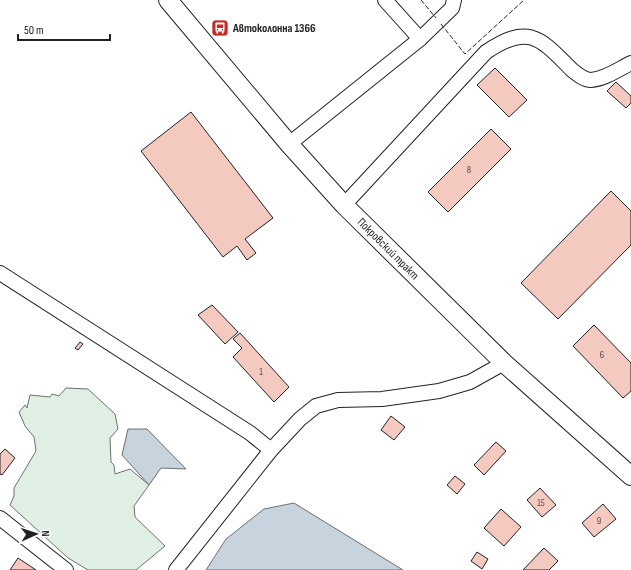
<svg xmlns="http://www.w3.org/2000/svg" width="631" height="570" font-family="'Sofia Sans Condensed',sans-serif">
  <rect width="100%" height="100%" fill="#fff"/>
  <path fill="#e0efe3" stroke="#6f6f6f" d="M 66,388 L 88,389 L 115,414 L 118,429 L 110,438 L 111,462 L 114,465 L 115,474 L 130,469 L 149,485 L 134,506 L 135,517 L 165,546 L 136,570 L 88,570 L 68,558 L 10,505 L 14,496 L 14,488 L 36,451 L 34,437 L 25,426 L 19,412 L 25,405 L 27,408 L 30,395 L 50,397 L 52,394 L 59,396 Z"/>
  <g fill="#c7d3dd" stroke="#6f6f6f">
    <path d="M 128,429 L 147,429 L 186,469 L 161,468 L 149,485 L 122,455 Z"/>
    <path d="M 294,503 L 403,570 L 206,570 L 226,539 L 264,509 Z"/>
  </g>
  <g fill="#f3c9c0" stroke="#222">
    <path d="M 495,68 L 527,100 L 509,117 L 477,85 Z"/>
    <path d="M 616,82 L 631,96 L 631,103 L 626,108 L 607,91 Z"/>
    <path d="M 191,112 L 273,218 L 245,239 L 256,253 L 247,260 L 237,246 L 223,257 L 141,151 Z"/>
    <path d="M 491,129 L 511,149 L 448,212 L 428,192 Z"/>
    <path d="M 611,191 L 631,211 L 631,245 L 558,319 L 521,283 Z"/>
    <path d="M 212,305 L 238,332 L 225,344 L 198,315 Z"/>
    <path d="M 594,325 L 631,363 L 631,391 L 623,398 L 573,346 Z"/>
    <path d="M 240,333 L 289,387 L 274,402 L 233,357 L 242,348 L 233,339 Z"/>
    <path d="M 80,342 L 83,344 L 78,350 L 75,348 Z"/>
    <path d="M 391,416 L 405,427 L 394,440 L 381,430 Z"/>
    <path d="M 496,442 L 506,451 L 484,475 L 474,465 Z"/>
    <path d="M 5,449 L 15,458 L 2,475 L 0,474 L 0,454 Z"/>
    <path d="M 455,476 L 465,484 L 457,494 L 447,485 Z"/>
    <path d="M 540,488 L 556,505 L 542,517 L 527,500 Z"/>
    <path d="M 603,504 L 616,519 L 594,537 L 582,523 Z"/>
    <path d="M 501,509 L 521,527 L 504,546 L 484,528 Z"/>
    <path d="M 544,548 L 558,561 L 549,570 L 523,570 Z"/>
    <path d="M 477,552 L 488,559 L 482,569 L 471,561 Z"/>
    <path d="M 18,558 L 36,570 L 10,570 Z"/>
  </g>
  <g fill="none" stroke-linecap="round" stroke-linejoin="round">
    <g stroke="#222" stroke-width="16">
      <g id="minor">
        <path d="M 385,0 L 420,39"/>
        <path d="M 289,144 L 420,39 L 452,8 L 454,0"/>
        <path d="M 344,205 L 486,52 C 529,23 540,38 572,70 C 577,74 584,80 591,80 C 605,79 619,69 631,63"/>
        <path d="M 0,273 L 250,433 L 271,450"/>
        <path d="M 0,518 L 66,570"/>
        <path d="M 176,570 L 271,450 L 300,419 L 316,406 L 338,400 L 382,399 L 439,391 L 470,382 L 504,363"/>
      </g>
    </g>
    <g stroke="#222" stroke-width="20">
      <path id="major" d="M 168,0 L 289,144 L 344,205 L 504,363 L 631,476"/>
    </g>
    <use href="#minor" stroke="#fff" stroke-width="14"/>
    <use href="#major" stroke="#fff" stroke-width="18"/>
    <g stroke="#222" stroke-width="1" stroke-dasharray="5 2" stroke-linecap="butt">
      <path d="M 421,0 L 436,18"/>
      <path d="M 441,24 L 465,54 L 524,0"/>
    </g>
  </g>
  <defs>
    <g id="bus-square" transform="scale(0.9)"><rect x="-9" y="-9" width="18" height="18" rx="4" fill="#c62828" stroke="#fff"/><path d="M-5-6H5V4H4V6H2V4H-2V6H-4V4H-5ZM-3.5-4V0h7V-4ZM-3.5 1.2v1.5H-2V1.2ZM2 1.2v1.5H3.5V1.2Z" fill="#fff"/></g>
  </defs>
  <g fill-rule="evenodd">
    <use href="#bus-square" x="220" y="28"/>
  </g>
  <g text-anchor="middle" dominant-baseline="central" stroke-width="3" stroke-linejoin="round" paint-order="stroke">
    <g font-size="10" fill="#564c4a">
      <text x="469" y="170">8</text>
      <text x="602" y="355">6</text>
      <text x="261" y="372">1</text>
      <text x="541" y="503">15</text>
      <text x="599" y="521">9</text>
    </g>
    <g font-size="12" font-weight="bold" fill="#222" stroke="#fff" text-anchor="start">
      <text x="233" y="28">Автоколонна 1366</text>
    </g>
    <g font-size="12" fill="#222" stroke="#fff">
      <text transform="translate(388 249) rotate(45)">Покровский тракт</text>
    </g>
  </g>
  <g transform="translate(36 534) rotate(87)" stroke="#ffffff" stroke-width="3" paint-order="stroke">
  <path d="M0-3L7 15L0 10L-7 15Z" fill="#222222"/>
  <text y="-6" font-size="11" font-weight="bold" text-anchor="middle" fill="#222222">N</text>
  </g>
  <path d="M18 34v6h92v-6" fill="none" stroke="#222222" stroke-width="2"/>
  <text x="24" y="34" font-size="12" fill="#222222" stroke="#ffffff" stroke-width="3" paint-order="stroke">50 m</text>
</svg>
